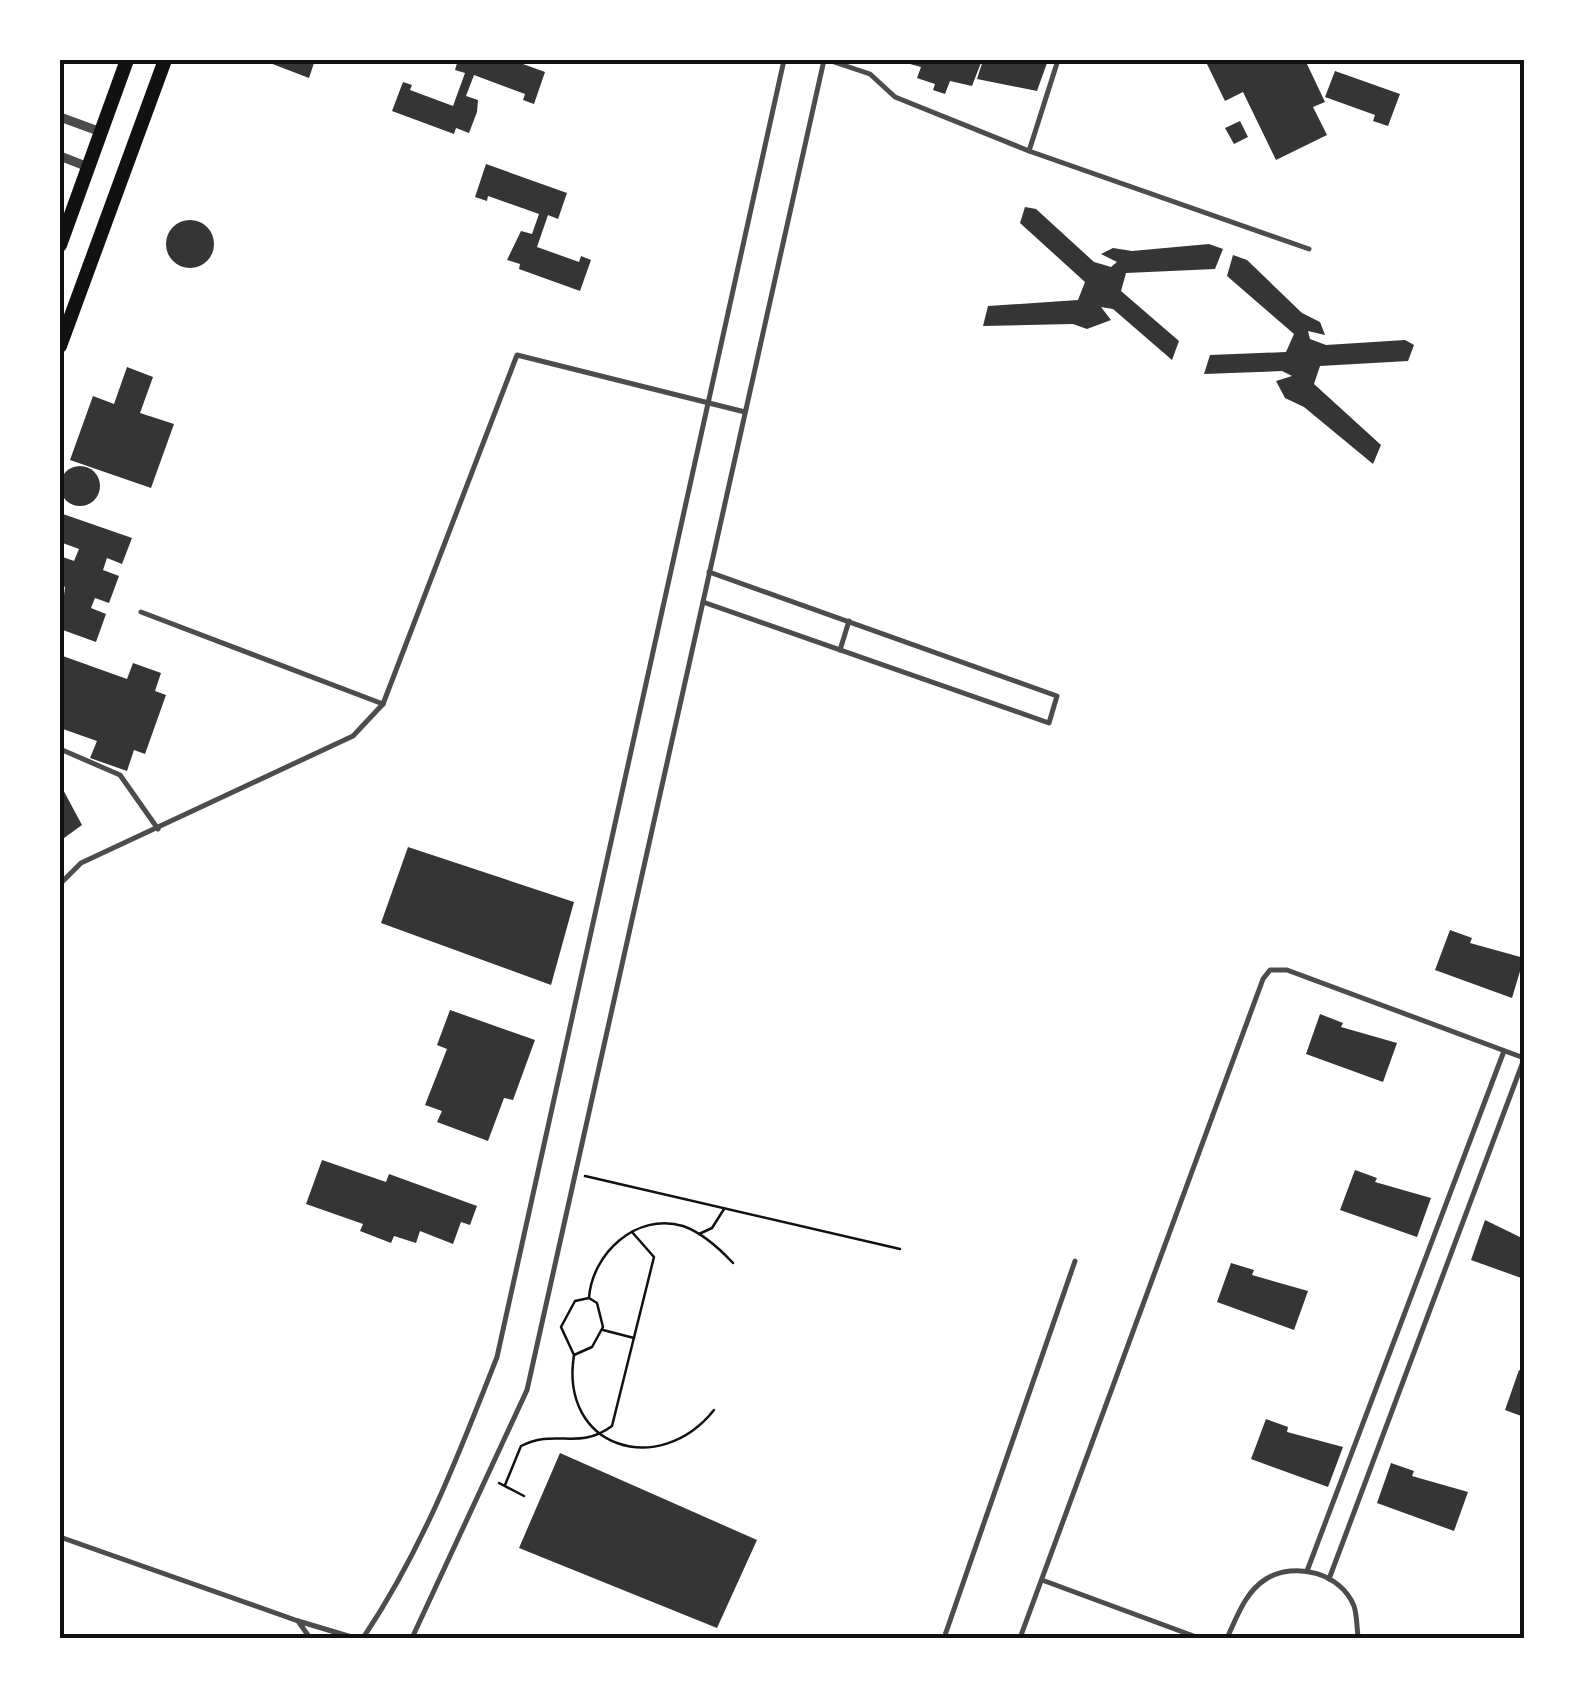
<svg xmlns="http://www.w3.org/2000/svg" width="1584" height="1698" font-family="'Roboto Serif',serif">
  <rect width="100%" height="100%" fill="#fff"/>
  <g fill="#353535">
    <path d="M 262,60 L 315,60 L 309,78 Z"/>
    <path d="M 458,60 L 512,60 L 545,72 L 534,104 L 523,100 L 525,94 L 474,75 L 466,96 L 478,100 L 477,112 L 469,133 L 456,128 L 454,134 L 392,111 L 403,82 L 412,85 L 410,90 L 453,106 L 465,73 L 455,70 Z"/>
    <path d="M 912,60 L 982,60 L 972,86 L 950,81 L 945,94 L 933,90 L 935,84 L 917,78 L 921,67 L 910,64 Z"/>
    <path d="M 983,60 L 1037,60 L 1047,63 L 1037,91 L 977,79 Z"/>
    <path d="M 1205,60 L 1306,62 L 1325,102 L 1313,107 L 1327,135 L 1276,160 L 1243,92 L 1225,101 Z"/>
    <path d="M 1335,71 L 1400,94 L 1388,126 L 1373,121 L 1375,115 L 1325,97 Z"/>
    <path d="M 1240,121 L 1248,137 L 1234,144 L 1225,128 Z"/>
    <path d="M 486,164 L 567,193 L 558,219 L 548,215 L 537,247 L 579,262 L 581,256 L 591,260 L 580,291 L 519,269 L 520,264 L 507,260 L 521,231 L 532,234 L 539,214 L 488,196 L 487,201 L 475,197 Z"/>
    <path d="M 1025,207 L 1036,209 L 1094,262 L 1111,267 L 1117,262 L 1101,254 L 1113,248 L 1132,251 L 1209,244 L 1223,249 L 1215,269 L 1126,273 L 1121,291 L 1179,341 L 1172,360 L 1113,309 L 1101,307 L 1111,320 L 1087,329 L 1073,324 L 983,326 L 988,306 L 1078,300 L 1085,282 L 1020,223 Z"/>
    <circle cx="190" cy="244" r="24"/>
    <path d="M 1233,255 L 1247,260 L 1302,313 L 1320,322 L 1325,335 L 1308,331 L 1310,339 L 1326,345 L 1405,340 L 1414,345 L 1408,361 L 1320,366 L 1314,384 L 1381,445 L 1373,464 L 1304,407 L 1285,398 L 1276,381 L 1292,376 L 1282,371 L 1204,374 L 1210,355 L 1286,352 L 1294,334 L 1227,276 Z"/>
    <path d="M 127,367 L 153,377 L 140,413 L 174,424 L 151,488 L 70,460 L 93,396 L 114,404 Z"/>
    <circle cx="80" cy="486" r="20"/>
    <path d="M 63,514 L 132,538 L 122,564 L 107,558 L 103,570 L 119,576 L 109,603 L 95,598 L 91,608 L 106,614 L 96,642 L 60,629 L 65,587 L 60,585 L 60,556 L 74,561 L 79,549 L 60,542 Z"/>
    <path d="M 60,655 L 127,679 L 133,663 L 161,673 L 155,691 L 166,695 L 145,754 L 134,750 L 127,771 L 90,758 L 97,741 L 60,728 Z"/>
    <path d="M 60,784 L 82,825 L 60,841 Z"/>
    <path d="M 408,847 L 574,902 L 551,985 L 381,923 Z"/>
    <path d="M 1450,930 L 1472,938 L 1470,943 L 1524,958 L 1512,998 L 1435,970 Z"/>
    <path d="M 450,1010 L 535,1040 L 513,1100 L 504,1098 L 488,1141 L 437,1122 L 442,1111 L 425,1105 L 447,1049 L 437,1045 Z"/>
    <path d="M 1320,1014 L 1343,1023 L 1341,1027 L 1397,1043 L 1383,1082 L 1306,1054 Z"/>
    <path d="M 322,1160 L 386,1182 L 389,1174 L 477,1206 L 470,1225 L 461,1222 L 453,1244 L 420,1231 L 416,1243 L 394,1236 L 391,1243 L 360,1231 L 363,1224 L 306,1204 Z"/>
    <path d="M 1355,1170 L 1377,1178 L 1375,1182 L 1431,1198 L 1417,1237 L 1340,1210 Z"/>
    <path d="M 1485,1220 L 1524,1239 L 1524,1279 L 1471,1260 Z"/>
    <path d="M 1231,1263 L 1254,1270 L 1252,1275 L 1308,1291 L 1294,1330 L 1217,1302 Z"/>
    <path d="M 1519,1370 L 1524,1372 L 1524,1417 L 1505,1410 Z"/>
    <path d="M 1266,1419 L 1288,1427 L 1287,1432 L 1343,1447 L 1328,1487 L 1251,1459 Z"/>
    <path d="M 560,1453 L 757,1540 L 717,1628 L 519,1548 Z"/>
    <path d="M 1391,1463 L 1414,1471 L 1412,1476 L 1468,1492 L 1454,1531 L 1377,1503 Z"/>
  </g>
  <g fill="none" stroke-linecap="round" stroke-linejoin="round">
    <g stroke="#111" stroke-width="2.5">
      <path d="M 585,1176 L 900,1249"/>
      <path d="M 699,1234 L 712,1228 L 724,1209"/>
      <path d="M 589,1298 C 592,1254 636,1212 683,1226 C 703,1233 719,1248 733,1263"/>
      <path d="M 589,1298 L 597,1303 L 603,1327 L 592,1347 L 574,1355 L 561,1327 L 575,1301 Z"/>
      <path d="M 603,1330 L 634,1338"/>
      <path d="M 574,1355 C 559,1448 659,1479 714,1410"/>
      <path d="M 499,1483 L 524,1496"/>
      <path d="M 505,1485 L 521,1446 C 556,1428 578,1451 612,1426 L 654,1257 L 632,1232"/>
    </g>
    <g stroke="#4c4c4c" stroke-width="5">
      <path d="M 828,60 L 870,74 L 895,97 L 1029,151 L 1309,249"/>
      <path d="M 1029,151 L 1058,60"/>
      <path d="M 703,602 L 1049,723 L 1057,696 L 709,572"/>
      <path d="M 141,612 L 383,704"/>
      <path d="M 840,650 L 849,621"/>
      <path d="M 60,749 L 120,775 L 158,829"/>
      <path d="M 60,884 L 81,863 L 353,736 L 383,704 L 517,355 L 745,412"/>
      <path d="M 60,1537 L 298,1621"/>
      <path d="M 1307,1571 L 1504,1051"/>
      <path d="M 1329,1579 L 1524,1059"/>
      <path d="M 1042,1580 L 1199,1638"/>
      <path d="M 365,1635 C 423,1548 459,1454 497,1357 L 784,60"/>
      <path d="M 310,1638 L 298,1621 L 355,1638 L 383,1638"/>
      <path d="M 412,1638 L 527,1390 L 824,60"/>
      <path d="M 944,1638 L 1075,1261"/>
      <path d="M 1020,1638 L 1263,979 L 1270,970 L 1287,970 L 1524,1058"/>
      <path d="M 1227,1638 C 1237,1617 1245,1592 1266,1579 C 1295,1561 1341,1573 1354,1606 C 1357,1615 1357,1628 1358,1638"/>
    </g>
    <g stroke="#4c4c4c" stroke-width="9">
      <path d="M 60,117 L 101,132"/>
      <path d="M 60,156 L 88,167"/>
    </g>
    <g stroke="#111" stroke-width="14">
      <path d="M 60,245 L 127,60"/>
      <path d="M 60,346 L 165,60"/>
    </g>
  </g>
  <rect width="1584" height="1698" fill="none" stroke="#ffffff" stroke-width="125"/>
  <rect x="62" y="62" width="1460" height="1574" fill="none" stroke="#111" stroke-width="4"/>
</svg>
